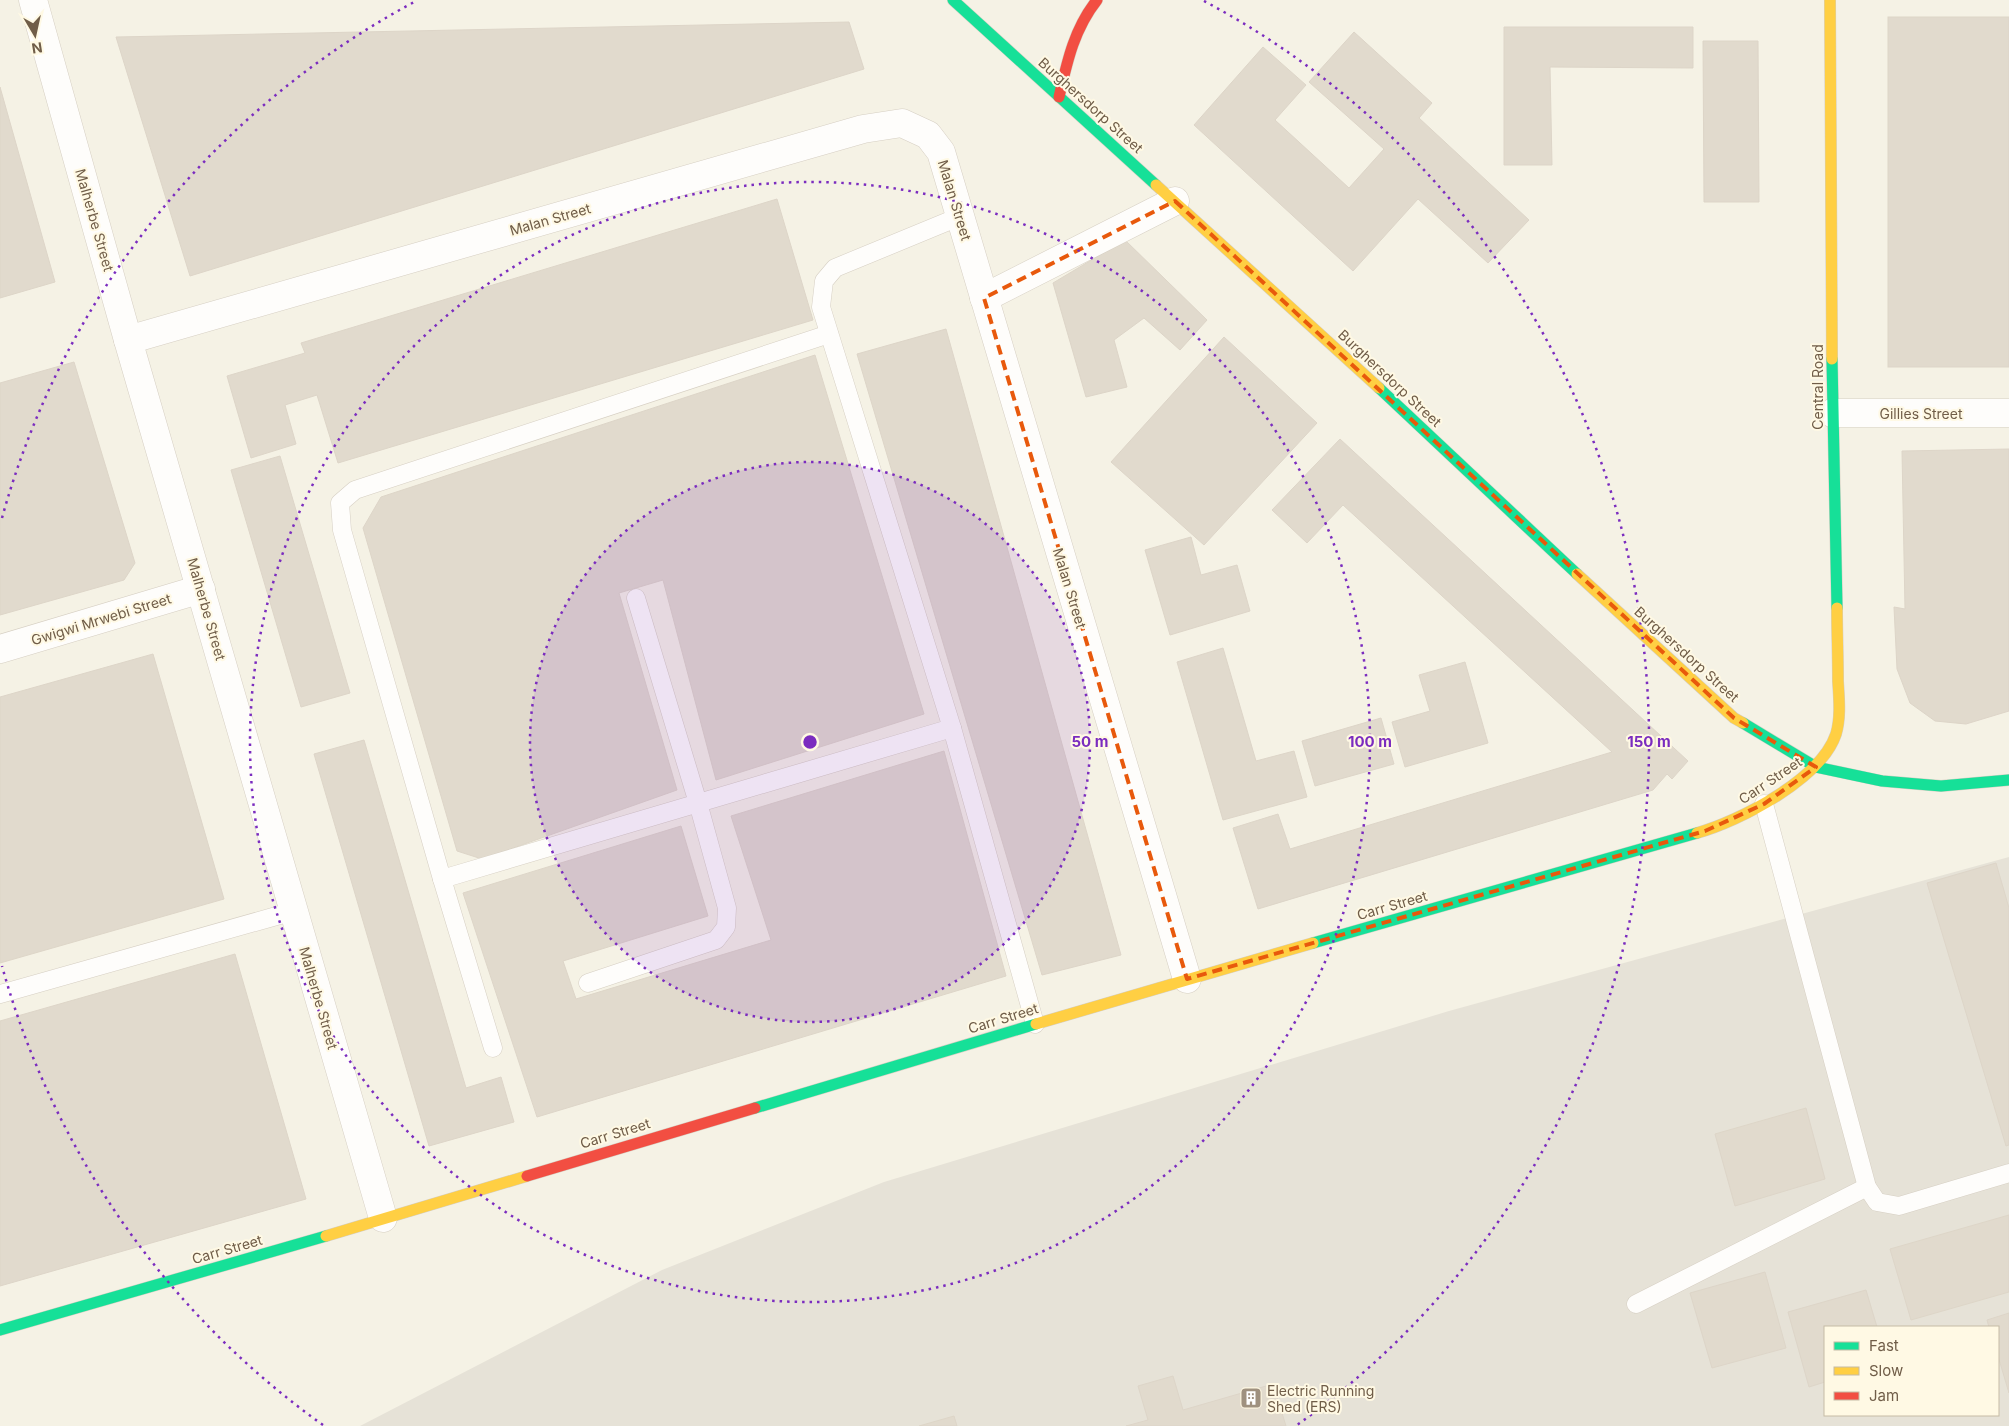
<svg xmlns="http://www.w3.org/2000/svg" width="2009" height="1426" font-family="Inter,sans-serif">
  <rect width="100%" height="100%" fill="#f5f2e5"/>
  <path fill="#e6e2d7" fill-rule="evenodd" d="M 2009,857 L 2009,1426 L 360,1426 L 662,1270 L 884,1182 L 1449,1011 ZM 1825,1327 L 1998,1327 L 1998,1415 L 1825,1415 Z"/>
  <g fill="#e1dacd" stroke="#ddd5c8">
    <rect x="1888" y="17" width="121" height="350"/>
    <path d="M 849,22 L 864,69 L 190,276 L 116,37 Z"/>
    <path d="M 1504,27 L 1693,27 L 1693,68 L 1550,67 L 1552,165 L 1504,165 Z"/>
    <path d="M 1354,32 L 1432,103 L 1419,118 L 1529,220 L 1488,263 L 1418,199 L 1353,271 L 1194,125 L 1263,47 L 1306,85 L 1275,120 L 1349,188 L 1384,149 L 1309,82 Z"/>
    <path d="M 1703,41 L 1758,41 L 1759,202 L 1704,202 Z"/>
    <path d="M 0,87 L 55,282 L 0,298 Z"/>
    <path d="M 777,199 L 813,320 L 338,463 L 317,395 L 285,405 L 296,444 L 251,458 L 227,376 L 305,353 L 301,343 Z"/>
    <path d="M 1125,240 L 1207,320 L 1180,350 L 1144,318 L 1114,340 L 1127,387 L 1086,397 L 1053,283 Z"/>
    <path d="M 946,329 L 1121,955 L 1042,975 L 857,354 Z"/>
    <path d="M 1224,337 L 1317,423 L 1204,545 L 1111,462 Z"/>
    <path d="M 815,355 L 924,714 L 716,780 L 663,580 L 619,593 L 677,790 L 482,859 L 457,851 L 363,528 L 381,497 Z"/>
    <path d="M 74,362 L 135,563 L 124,580 L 0,615 L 0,383 Z"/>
    <path d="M 1340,439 L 1688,761 L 1672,779 L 1667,774 L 1653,790 L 1258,909 L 1233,828 L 1278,814 L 1290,849 L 1612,752 L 1343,505 L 1307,543 L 1272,510 Z"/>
    <path d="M 2009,449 L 2009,711 L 1966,724 L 1935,721 L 1910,703 L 1897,669 L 1894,607 L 1905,609 L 1902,451 Z"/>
    <path d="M 280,456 L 350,693 L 301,707 L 231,470 Z"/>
    <path d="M 1191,537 L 1201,575 L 1237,565 L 1250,611 L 1170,635 L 1145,550 Z"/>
    <path d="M 1223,648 L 1256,761 L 1294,751 L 1307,797 L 1223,820 L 1177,662 Z"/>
    <path d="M 153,654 L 224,899 L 0,963 L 0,697 Z"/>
    <path d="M 1465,662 L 1488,743 L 1405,767 L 1392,722 L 1430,711 L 1419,675 Z"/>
    <path d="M 1381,718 L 1394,764 L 1315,786 L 1302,741 Z"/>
    <path d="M 364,740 L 466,1088 L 501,1077 L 514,1122 L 429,1146 L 314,754 Z"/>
    <path d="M 944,751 L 1006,976 L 537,1117 L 463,893 L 681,826 L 708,916 L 563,961 L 576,999 L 771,940 L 731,816 Z"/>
    <path d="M 1996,863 L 2009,908 L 2009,1145 L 2006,1146 L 1927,883 Z"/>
    <path d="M 235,954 L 306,1199 L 0,1286 L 0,1021 Z"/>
    <path d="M 1806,1108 L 1825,1179 L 1735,1206 L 1715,1134 Z"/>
    <path d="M 2009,1215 L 2009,1292 L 1911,1320 L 1890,1249 Z"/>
    <path d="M 1765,1272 L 1786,1348 L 1712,1368 L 1690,1293 Z"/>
    <path d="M 1866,1290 L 1877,1327 L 1825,1327 L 1825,1382 L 1809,1387 L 1788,1312 Z"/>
    <path d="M 2009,1313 L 2009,1393 L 1998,1356 L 1998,1327 L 1989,1327 L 1987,1320 Z"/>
    <path d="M 1173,1376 L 1183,1410 L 1273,1384 L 1286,1426 L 1126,1426 L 1148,1420 L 1138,1386 Z"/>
    <path d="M 954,1416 L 957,1426 L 919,1426 Z"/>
  </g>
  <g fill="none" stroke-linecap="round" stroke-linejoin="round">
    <g stroke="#d6cfc3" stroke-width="19">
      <g id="lane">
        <path d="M 961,216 L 835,268 L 824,281 L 821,307 L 952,728 L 1035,1024"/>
        <path d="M 1764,804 L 1867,1187 L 1877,1202 L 1899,1206 L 2009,1173"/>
        <path d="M 442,879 L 952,728"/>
        <path d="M 588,983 L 716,940 L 726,927 L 727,908 L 698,803 L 636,598"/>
        <path d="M 0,994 L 294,911"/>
        <path d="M 493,1048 L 442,879 L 342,530 L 340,503 L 355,490 L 829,334"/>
        <path d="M 1636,1304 L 1867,1187"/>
      </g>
    </g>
    <g stroke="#d6cfc3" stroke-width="29">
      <g id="street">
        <path d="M 33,0 L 128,340 L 383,1218"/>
        <path d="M 984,298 L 1175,201"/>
        <path d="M 128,340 L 863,129 L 902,123 L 928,135 L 941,152 L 1187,979"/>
        <path d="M 1832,413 L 2009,413"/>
        <path d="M 0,649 L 201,589"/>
      </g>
    </g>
    <g stroke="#d5cec2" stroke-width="12">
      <g id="fast">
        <path d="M 953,0 L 1156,185"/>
        <path d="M 1832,359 L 1837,608"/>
        <path d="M 1379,388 L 1577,574"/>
        <path d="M 1743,723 L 1816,767 L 1882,781 L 1941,786 L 2009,780"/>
        <path d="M 1313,943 L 1697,833"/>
        <path d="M 755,1108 L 1036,1024"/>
        <path d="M 0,1330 L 326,1236"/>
      </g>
    </g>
    <g stroke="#d5cec2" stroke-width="12">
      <g id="slow">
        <path d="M 1830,0 L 1832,359"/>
        <path d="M 1156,185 L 1379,388"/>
        <path d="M 1577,574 L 1734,718 L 1743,723"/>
        <path d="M 1697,833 C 1740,821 1821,779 1836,734 C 1841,717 1839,698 1838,681 C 1838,656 1837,632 1837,608"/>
        <path d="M 1036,1024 L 1313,943"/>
        <path d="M 326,1236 L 527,1176"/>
      </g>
    </g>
    <g stroke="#d5cec2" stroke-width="12">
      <g id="jam">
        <path d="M 1059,97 C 1067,62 1074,29 1097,0"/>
        <path d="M 527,1176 L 755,1108"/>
      </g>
    </g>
    <use href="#lane" stroke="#fefdfb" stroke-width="18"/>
    <use href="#street" stroke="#fefdfb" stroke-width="28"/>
    <use href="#fast" stroke="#16e098" stroke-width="11"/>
    <use href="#slow" stroke="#ffcf43" stroke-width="11"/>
    <use href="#jam" stroke="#f24e42" stroke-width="11"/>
  </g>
  <path fill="none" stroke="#e8590c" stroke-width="4" stroke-dasharray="10 6" stroke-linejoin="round" d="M 1175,201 L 1734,718 L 1816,767 L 1764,804 L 1705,831 L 1187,979 L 984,298 Z"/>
  <circle cx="810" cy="742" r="280" fill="#7b2cbf" fill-opacity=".12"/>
  <g fill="none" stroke="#7b2cbf" stroke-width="2.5" stroke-dasharray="2.5 5">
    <circle cx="810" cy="742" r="280"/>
    <circle cx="810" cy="742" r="560"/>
    <path d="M323 1425A839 839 0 0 1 2 966M2 518A839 839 0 0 1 416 1M1204 1A839 839 0 0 1 1297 1425"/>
  </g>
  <defs>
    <g id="building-square" transform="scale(1.125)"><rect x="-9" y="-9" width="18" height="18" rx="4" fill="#9f917f" stroke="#fff9e4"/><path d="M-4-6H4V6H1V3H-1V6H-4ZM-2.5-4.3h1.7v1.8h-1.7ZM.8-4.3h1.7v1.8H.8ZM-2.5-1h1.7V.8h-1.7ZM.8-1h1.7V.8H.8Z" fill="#fff"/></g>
  </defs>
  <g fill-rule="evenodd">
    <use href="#building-square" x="1251" y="1398"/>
  </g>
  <g text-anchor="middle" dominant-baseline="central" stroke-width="4" stroke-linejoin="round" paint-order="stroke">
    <g font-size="14" fill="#705d48" stroke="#fff9e4">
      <text transform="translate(1091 105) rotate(42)">Burghersdorp Street</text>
      <text transform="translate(955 200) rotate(73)">Malan Street</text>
      <text transform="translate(550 219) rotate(-16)">Malan Street</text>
      <text transform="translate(95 220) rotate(74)">Malherbe Street</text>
      <text transform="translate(1390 378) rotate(43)">Burghersdorp Street</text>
      <text transform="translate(1817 387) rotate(-90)">Central Road</text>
      <text x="1921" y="413">Gillies Street</text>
      <text transform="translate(1070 588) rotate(73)">Malan Street</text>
      <text transform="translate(207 609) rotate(74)">Malherbe Street</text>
      <text transform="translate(101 619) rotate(-17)">Gwigwi Mrwebi Street</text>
      <text transform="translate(1687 654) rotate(42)">Burghersdorp Street</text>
      <text transform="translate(1770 780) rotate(-34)">Carr Street</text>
      <text transform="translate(1392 905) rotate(-16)">Carr Street</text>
      <text transform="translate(319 998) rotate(74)">Malherbe Street</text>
      <text transform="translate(1003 1018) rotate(-17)">Carr Street</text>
      <text transform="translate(615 1133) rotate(-17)">Carr Street</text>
      <text transform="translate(227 1249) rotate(-16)">Carr Street</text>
    </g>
    <g font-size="14" fill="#705d48" stroke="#fff9e4" text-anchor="start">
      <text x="1267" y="1390">Electric Running<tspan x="1267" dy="16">Shed (ERS)</tspan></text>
    </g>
  </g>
  <circle cx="810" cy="742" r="8" fill="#7b2cbf" stroke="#fff9e4" stroke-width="2.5"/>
  <g font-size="15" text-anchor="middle" font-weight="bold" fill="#7b2cbf" stroke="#fff9e4" stroke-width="4" stroke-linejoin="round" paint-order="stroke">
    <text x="1090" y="747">50 m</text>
    <text x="1370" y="747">100 m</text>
    <text x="1649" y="747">150 m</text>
  </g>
  <rect x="1824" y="1326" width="175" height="90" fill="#fff9e4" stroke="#c6bba6"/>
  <rect x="1834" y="1342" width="25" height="8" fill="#16e098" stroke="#c6bba6"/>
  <text x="1869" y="1351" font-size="15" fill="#705d48">Fast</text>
  <rect x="1834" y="1367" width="25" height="8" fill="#ffcf43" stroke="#c6bba6"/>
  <text x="1869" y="1376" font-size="15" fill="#705d48">Slow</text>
  <rect x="1834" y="1392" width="25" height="8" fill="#f24e42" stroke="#c6bba6"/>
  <text x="1869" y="1401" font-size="15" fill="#705d48">Jam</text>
  <g transform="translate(35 35) rotate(171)" stroke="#fff9e4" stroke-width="4" paint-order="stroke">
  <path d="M0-4L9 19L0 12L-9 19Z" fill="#705d48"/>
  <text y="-8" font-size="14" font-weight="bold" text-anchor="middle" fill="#705d48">N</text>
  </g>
</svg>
